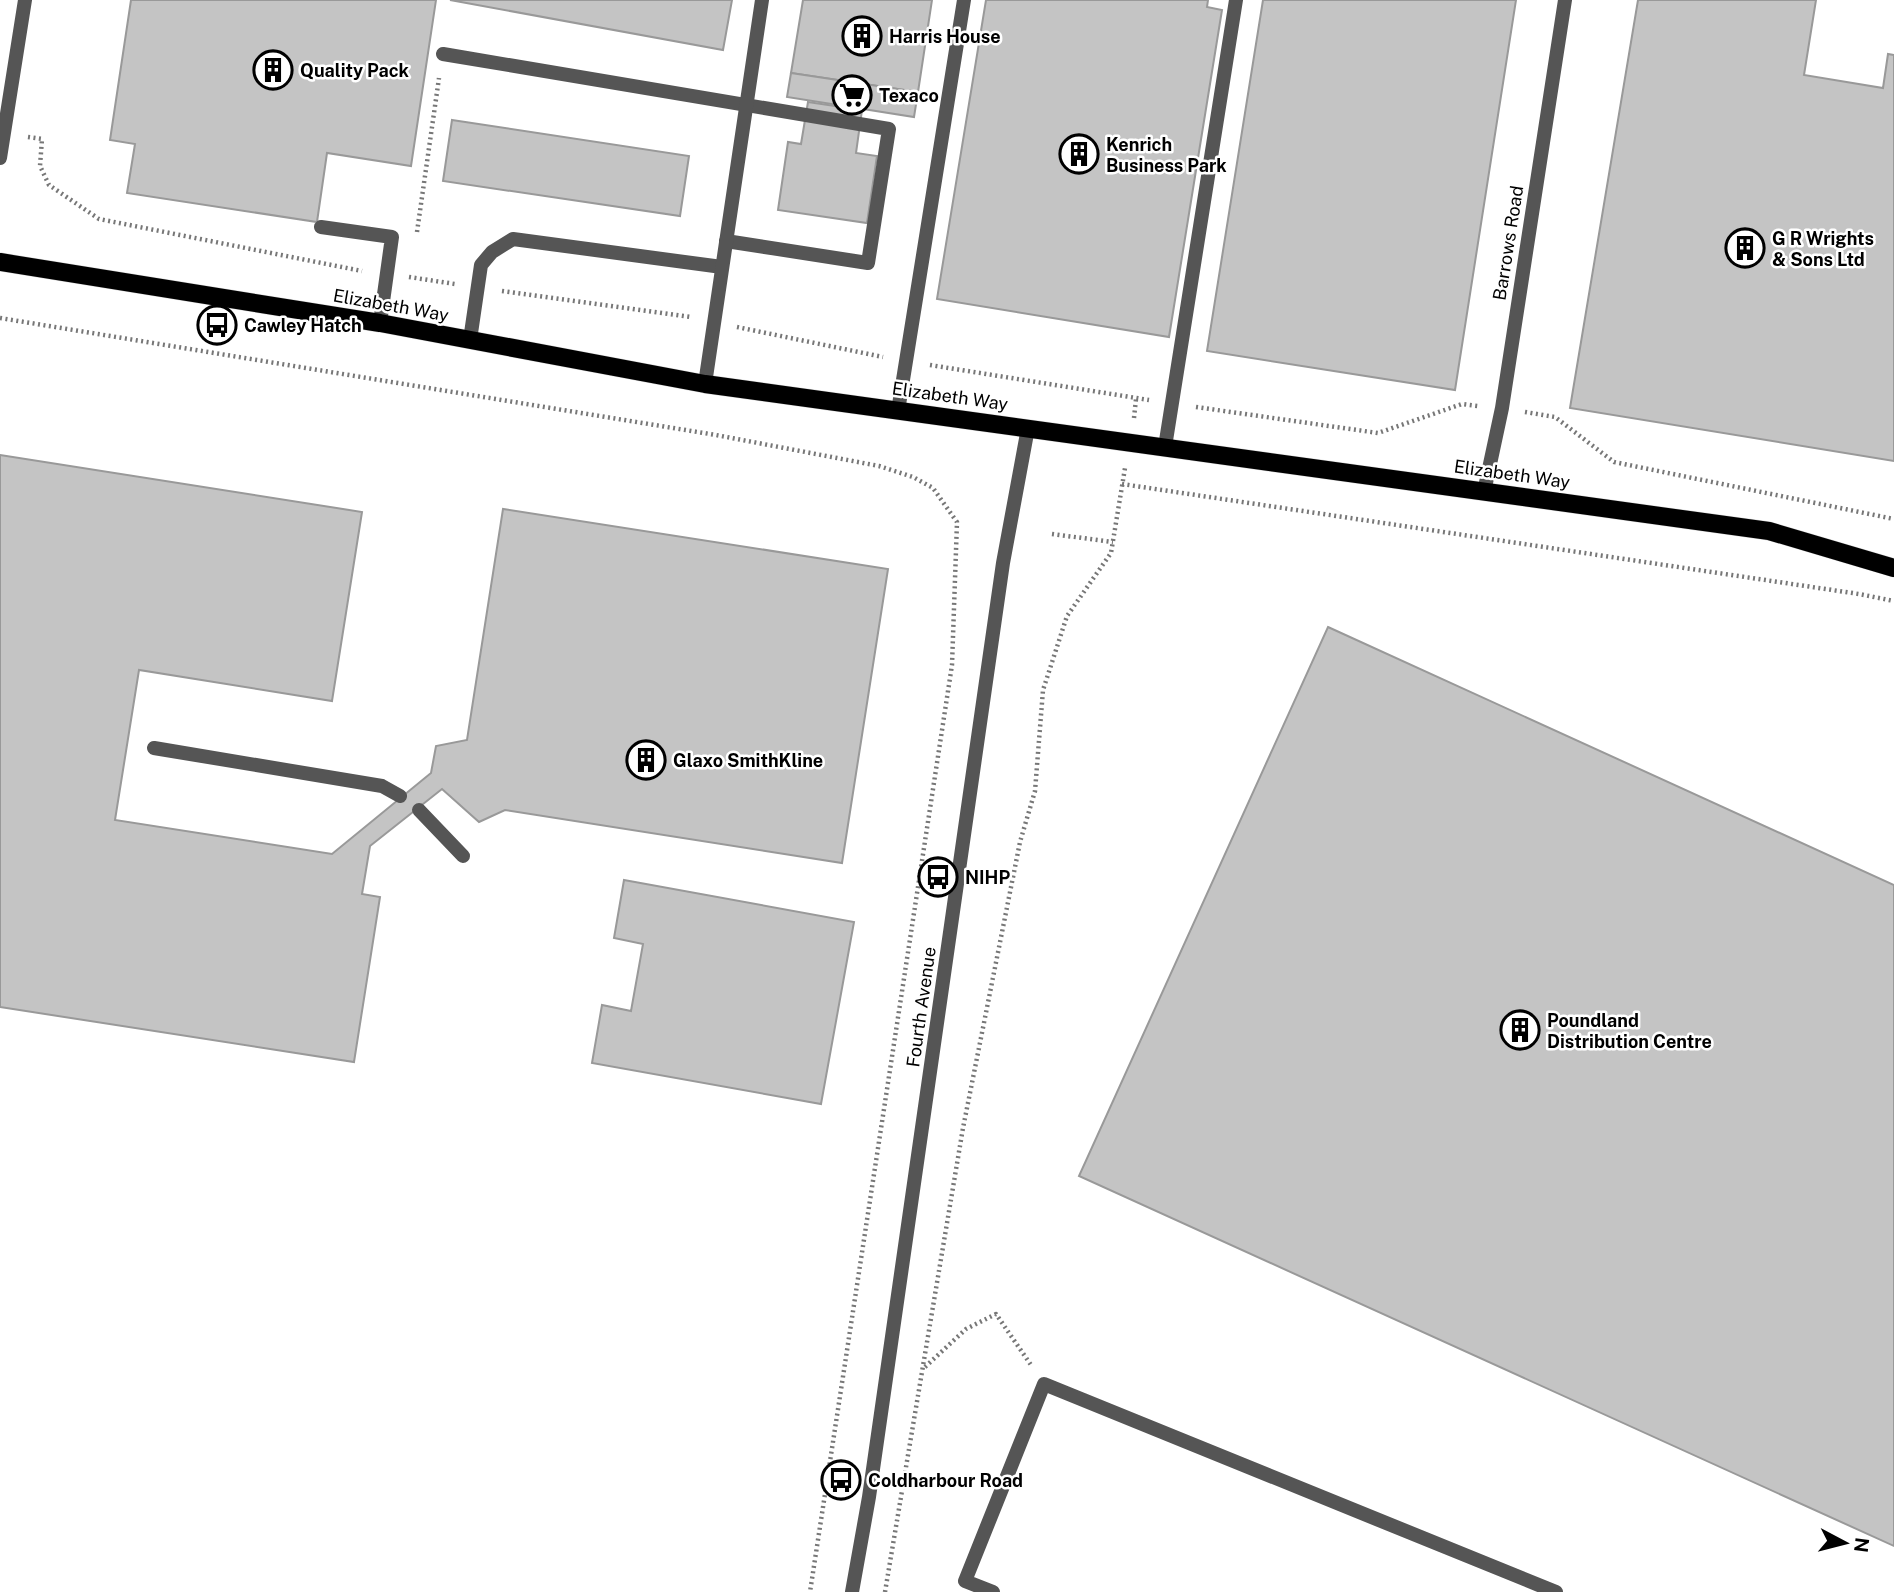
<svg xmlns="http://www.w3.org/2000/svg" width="1894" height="1592" font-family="'Public Sans',sans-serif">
  <rect width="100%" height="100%" fill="#fff"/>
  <g fill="#c4c4c4" stroke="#999" stroke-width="2">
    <path d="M 131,0 L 436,0 L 411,166 L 327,153 L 317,222 L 127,193 L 135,144 L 110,140 Z"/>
    <path d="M 450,0 L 732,0 L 723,50 Z"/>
    <path d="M 803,0 L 932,0 L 918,92 L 791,73 Z"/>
    <path d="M 986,0 L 1208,0 L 1207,7 L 1222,10 L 1169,337 L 937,299 Z"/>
    <path d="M 1263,0 L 1516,0 L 1455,390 L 1207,351 Z"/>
    <path d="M 1638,0 L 1816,0 L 1804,75 L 1883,88 L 1888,54 L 1894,55 L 1894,461 L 1570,408 Z"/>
    <path d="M 791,73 L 918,92 L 914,117 L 787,97 Z"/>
    <path d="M 808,102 L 862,110 L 856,153 L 877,156 L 867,223 L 778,210 L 788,142 L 801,144 Z"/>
    <path d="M 452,120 L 689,156 L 680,216 L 443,181 Z"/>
    <path d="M 0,455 L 362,512 L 332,701 L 139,670 L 115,820 L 332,854 L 431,773 L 436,746 L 467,740 L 503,509 L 888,569 L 842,863 L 505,810 L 479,822 L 442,789 L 370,846 L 362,894 L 380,897 L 354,1062 L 0,1007 Z"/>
    <path d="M 1328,627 L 1894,885 L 1894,1546 L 1079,1176 Z"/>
    <path d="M 624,880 L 854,922 L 821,1104 L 592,1063 L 602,1005 L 631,1011 L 643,944 L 614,938 Z"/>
  </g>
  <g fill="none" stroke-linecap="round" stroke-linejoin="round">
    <g stroke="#dbdbdb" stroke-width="19">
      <path id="primary" d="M 0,262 L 380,323 L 705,384 L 1769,531 L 1894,568"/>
    </g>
    <g stroke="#777" stroke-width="4.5" stroke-dasharray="2 3.5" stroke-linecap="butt">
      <path d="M 28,137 L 42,139 L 40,166 L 49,185 L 99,219 L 362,271"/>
      <path d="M 417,232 L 439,78"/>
      <path d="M 409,277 L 455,284"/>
      <path d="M 502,291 L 691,317"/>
      <path d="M 0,318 L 716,435 L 879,466 L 913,477 L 933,488 L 957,522 L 952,665 L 810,1592"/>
      <path d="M 737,327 L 883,357"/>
      <path d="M 930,365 L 1149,400"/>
      <path d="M 1196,407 L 1378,433 L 1462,404 L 1478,406"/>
      <path d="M 1525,412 L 1555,417 L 1614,462 L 1894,519"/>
      <path d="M 1134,418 L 1136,399"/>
      <path d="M 1122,484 L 1859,594 L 1894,601"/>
      <path d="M 1052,534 L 1113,542"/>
      <path d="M 925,1367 L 966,1329 L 996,1314 L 1031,1365"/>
      <path d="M 885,1592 L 963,1128 L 1020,842 L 1035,791 L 1043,690 L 1067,616 L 1111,553 L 1125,468"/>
    </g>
    <g stroke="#555" stroke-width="14">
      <path d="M 443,54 L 889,129 L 868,263 L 726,241"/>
      <path d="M 321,227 L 392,237 L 380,323"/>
      <path d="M 470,340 L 481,265 L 492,252 L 513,239 L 722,267"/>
      <path d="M 705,384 L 762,0"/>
      <path d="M 898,411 L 964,0"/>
      <path d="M 1165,447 L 1236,0"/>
      <path d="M 154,748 L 382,786 L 400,796"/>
      <path d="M 419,810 L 463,856"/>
      <path d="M 993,1592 L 965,1581 L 1044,1384 L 1556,1592"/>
    </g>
    <g stroke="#555" stroke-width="14">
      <path d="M 0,158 L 25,0"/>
      <path d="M 1484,492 L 1502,408 L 1565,0"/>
    </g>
    <path stroke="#555" stroke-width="14" d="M 852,1592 L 869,1497 L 1003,563 L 1028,428"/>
    <use href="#primary" stroke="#000" stroke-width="18"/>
  </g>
  <defs>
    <g id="building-ring" transform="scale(2.0125)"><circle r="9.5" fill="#fff" stroke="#000" stroke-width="1.5"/><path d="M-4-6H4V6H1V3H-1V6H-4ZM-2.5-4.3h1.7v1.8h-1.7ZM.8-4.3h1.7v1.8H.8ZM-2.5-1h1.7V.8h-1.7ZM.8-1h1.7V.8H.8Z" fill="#000"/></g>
    <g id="supermarket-ring" transform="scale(2.0125)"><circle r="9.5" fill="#fff" stroke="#000" stroke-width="1.5"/><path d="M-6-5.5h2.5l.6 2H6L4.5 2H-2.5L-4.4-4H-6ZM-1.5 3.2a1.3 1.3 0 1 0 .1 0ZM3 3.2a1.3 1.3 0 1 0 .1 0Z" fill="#000"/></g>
    <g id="bus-ring" transform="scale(2.0125)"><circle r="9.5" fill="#fff" stroke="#000" stroke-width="1.5"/><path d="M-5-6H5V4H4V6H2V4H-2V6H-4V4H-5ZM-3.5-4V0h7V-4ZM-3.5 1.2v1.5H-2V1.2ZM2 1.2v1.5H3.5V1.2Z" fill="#000"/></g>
  </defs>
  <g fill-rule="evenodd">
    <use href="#building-ring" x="862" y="36"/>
    <use href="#building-ring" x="273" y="70"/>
    <use href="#supermarket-ring" x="852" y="95"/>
    <use href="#building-ring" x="1079" y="154"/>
    <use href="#building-ring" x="1745" y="248"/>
    <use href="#bus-ring" x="217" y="325"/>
    <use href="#building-ring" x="646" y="760"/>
    <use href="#bus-ring" x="938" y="877"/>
    <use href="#building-ring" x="1520" y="1030"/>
    <use href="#bus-ring" x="841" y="1480"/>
  </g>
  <g text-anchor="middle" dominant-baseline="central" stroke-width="5" stroke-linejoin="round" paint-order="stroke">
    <g font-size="18" font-weight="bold" fill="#000" stroke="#fff" text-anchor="start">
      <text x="889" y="36">Harris House</text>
      <text x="300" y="70">Quality Pack</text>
      <text x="879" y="95">Texaco</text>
      <text x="1106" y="144">Kenrich<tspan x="1106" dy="21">Business Park</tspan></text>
      <text x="1772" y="238">G R Wrights<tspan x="1772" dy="21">&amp; Sons Ltd</tspan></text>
      <text x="244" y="325">Cawley Hatch</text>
      <text x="673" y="760">Glaxo SmithKline</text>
      <text x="965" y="877">NIHP</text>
      <text x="1547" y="1020">Poundland<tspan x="1547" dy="21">Distribution Centre</tspan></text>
      <text x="868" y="1480">Coldharbour Road</text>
    </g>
    <g font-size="18" fill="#000" stroke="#fff">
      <text transform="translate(1508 243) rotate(-81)">Barrows Road</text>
      <text transform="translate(391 305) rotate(10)">Elizabeth Way</text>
      <text transform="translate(950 396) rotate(8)">Elizabeth Way</text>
      <text transform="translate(1512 474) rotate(8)">Elizabeth Way</text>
      <text transform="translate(921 1007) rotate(-82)">Fourth Avenue</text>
    </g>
  </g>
  <g transform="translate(1845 1543) rotate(97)" stroke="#ffffff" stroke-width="5" paint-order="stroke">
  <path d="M0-5L12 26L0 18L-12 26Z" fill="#000000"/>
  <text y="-10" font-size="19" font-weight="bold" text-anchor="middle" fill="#000000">N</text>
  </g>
</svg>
